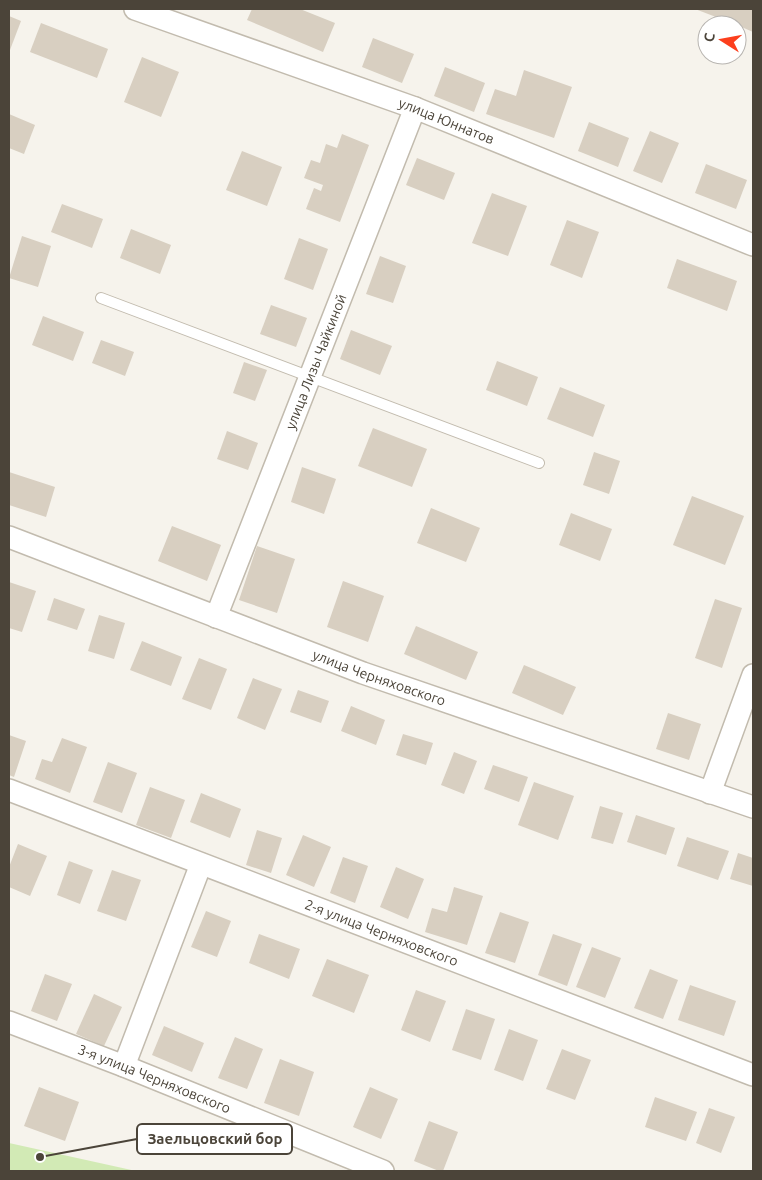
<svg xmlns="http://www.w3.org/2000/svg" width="762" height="1180" font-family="Ubuntu,sans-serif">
  <rect width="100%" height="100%" fill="#f6f3ec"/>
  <path fill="#d2eab5" d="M 9,1143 L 136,1171 L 9,1171 Z"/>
  <g fill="#d8cfc1">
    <path d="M 252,9 L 300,9 L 335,23 L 323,52 L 247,20 Z"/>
    <path d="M 695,9 L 753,9 L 753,32 L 737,25 Z"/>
    <path d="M 9,16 L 21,21 L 10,50 L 9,49 Z"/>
    <path d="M 41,23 L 108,49 L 97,78 L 30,52 Z"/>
    <path d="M 373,38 L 414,54 L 402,83 L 362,67 Z"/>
    <path d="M 142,57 L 179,72 L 161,117 L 124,102 Z"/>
    <path d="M 445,67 L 485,83 L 474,112 L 434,96 Z"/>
    <path d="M 524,70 L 572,87 L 554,138 L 486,114 L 495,89 L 516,96 Z"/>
    <path d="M 9,114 L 35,125 L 24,154 L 9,148 Z"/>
    <path d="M 589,122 L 629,138 L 618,167 L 578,151 Z"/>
    <path d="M 650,131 L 679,143 L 662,183 L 633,171 Z"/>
    <path d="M 342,134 L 369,145 L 340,222 L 306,209 L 314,188 L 321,191 L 323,185 L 304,178 L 311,160 L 320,163 L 326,144 L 337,148 Z"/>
    <path d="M 242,151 L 282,167 L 267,206 L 226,190 Z"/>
    <path d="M 417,158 L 455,173 L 444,200 L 406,185 Z"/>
    <path d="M 706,164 L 747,180 L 736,209 L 695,193 Z"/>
    <path d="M 492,193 L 527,206 L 508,256 L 472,243 Z"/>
    <path d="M 62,204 L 103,219 L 92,248 L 51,232 Z"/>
    <path d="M 567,220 L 599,232 L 582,278 L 550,265 Z"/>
    <path d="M 131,229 L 171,245 L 160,274 L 120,258 Z"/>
    <path d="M 22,236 L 51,246 L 38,287 L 9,278 Z"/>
    <path d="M 299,238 L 328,249 L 313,290 L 284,279 Z"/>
    <path d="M 380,256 L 406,266 L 393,303 L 366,294 Z"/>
    <path d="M 677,259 L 737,281 L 727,311 L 667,288 Z"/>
    <path d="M 271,305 L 307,318 L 296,347 L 260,334 Z"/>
    <path d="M 43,316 L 84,332 L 73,361 L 32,345 Z"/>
    <path d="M 351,330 L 392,346 L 380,375 L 340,359 Z"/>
    <path d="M 101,340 L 134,352 L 125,376 L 92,363 Z"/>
    <path d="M 497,361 L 538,377 L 527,406 L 486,390 Z"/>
    <path d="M 244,362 L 267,370 L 255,401 L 233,393 Z"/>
    <path d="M 560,387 L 605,405 L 593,437 L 547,419 Z"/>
    <path d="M 373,428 L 427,449 L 412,487 L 358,466 Z"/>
    <path d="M 227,431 L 258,443 L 248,470 L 217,459 Z"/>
    <path d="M 594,452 L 620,461 L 609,494 L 583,485 Z"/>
    <path d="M 302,467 L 336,479 L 324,514 L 291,502 Z"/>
    <path d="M 9,472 L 55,487 L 46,517 L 9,505 Z"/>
    <path d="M 692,496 L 744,516 L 725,565 L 673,545 Z"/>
    <path d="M 431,508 L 480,528 L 466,562 L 417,543 Z"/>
    <path d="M 571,513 L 612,529 L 600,561 L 559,545 Z"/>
    <path d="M 172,526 L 221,545 L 207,581 L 158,561 Z"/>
    <path d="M 257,546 L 295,559 L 277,613 L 239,600 Z"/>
    <path d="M 343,581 L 384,596 L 368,642 L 327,627 Z"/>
    <path d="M 9,582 L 36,591 L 22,632 L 9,628 Z"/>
    <path d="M 54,598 L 85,609 L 77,630 L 47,620 Z"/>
    <path d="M 715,599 L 742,608 L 722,668 L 695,658 Z"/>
    <path d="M 99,615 L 125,623 L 114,659 L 88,651 Z"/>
    <path d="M 416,626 L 478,652 L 466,680 L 404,654 Z"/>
    <path d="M 142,641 L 182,657 L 171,686 L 130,670 Z"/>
    <path d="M 199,658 L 227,669 L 211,710 L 182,699 Z"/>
    <path d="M 524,665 L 576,687 L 563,715 L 512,693 Z"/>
    <path d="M 253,678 L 282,689 L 265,730 L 237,718 Z"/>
    <path d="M 298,690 L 329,701 L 321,723 L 290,712 Z"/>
    <path d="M 351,706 L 385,720 L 376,745 L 341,731 Z"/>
    <path d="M 668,713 L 701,724 L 689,760 L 656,749 Z"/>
    <path d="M 403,734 L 433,743 L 426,765 L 396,755 Z"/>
    <path d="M 9,735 L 26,741 L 14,777 L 9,775 Z"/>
    <path d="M 62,738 L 87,747 L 70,793 L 35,779 L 42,759 L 52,762 Z"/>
    <path d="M 454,752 L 477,761 L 464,794 L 441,785 Z"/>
    <path d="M 108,762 L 137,773 L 122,813 L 93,802 Z"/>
    <path d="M 493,765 L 528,777 L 519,802 L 484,789 Z"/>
    <path d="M 534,782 L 574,796 L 558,840 L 518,825 Z"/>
    <path d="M 150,787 L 185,800 L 171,838 L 136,825 Z"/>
    <path d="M 201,793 L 241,809 L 230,838 L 190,822 Z"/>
    <path d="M 600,806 L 623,813 L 613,844 L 591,838 Z"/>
    <path d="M 636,815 L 675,828 L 666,855 L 627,842 Z"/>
    <path d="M 257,830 L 282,838 L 271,873 L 246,865 Z"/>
    <path d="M 303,835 L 331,847 L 314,887 L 286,875 Z"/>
    <path d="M 687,837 L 729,851 L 718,880 L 677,866 Z"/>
    <path d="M 18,844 L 47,856 L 30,896 L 9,887 L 9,867 Z"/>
    <path d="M 738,853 L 753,858 L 753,886 L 730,879 Z"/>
    <path d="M 343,857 L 368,866 L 355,903 L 330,893 Z"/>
    <path d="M 69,861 L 93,870 L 80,904 L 57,895 Z"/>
    <path d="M 396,867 L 424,879 L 408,919 L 380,907 Z"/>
    <path d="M 112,870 L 141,880 L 126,921 L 97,911 Z"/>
    <path d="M 454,887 L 483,896 L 467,945 L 425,932 L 432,908 L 447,912 Z"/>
    <path d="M 206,911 L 231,921 L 217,957 L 191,947 Z"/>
    <path d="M 500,912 L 529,922 L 515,963 L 485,953 Z"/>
    <path d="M 259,934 L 300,949 L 289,979 L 249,963 Z"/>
    <path d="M 553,934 L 582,944 L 567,986 L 538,975 Z"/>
    <path d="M 592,947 L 621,958 L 605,998 L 576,987 Z"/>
    <path d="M 327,959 L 369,975 L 354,1013 L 312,996 Z"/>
    <path d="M 650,969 L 678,980 L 663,1019 L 634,1008 Z"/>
    <path d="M 45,974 L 72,984 L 57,1021 L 31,1011 Z"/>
    <path d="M 690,985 L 736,1001 L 724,1036 L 678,1020 Z"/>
    <path d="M 416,990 L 446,1001 L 430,1042 L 401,1030 Z"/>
    <path d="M 94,994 L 122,1007 L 104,1046 L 76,1034 Z"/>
    <path d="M 466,1009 L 495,1019 L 481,1060 L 452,1050 Z"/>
    <path d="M 164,1026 L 204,1043 L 192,1072 L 152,1055 Z"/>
    <path d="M 509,1029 L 538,1040 L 523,1081 L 494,1070 Z"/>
    <path d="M 235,1037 L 263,1049 L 247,1089 L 218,1078 Z"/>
    <path d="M 562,1049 L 591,1060 L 575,1100 L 546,1089 Z"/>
    <path d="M 280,1059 L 314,1072 L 299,1116 L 264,1103 Z"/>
    <path d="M 39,1087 L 79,1102 L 65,1141 L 24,1126 Z"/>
    <path d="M 370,1087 L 398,1099 L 381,1139 L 353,1127 Z"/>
    <path d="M 655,1097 L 697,1112 L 686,1141 L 645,1127 Z"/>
    <path d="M 709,1108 L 735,1117 L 721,1153 L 696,1143 Z"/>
    <path d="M 429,1121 L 458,1132 L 443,1171 L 439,1171 L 414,1161 Z"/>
  </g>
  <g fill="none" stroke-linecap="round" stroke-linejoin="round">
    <g stroke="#c2bbae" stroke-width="12">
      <path id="service" d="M 101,298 L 539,463"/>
    </g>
    <g stroke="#c2bbae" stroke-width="24">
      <g id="minor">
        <path id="s1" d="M 135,9 L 415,108 L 753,245"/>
        <path id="s2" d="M 9,537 L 363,673 L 753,807"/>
        <path id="s3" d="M 216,617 L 415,108"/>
        <path id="s4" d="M 9,790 L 753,1075"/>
        <path d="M 710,793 L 753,675"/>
        <path id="s5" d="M 9,1022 L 124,1066 L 383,1171"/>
        <path d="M 124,1066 L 201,864"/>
      </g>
    </g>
    <use href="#service" stroke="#fff" stroke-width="10"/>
    <use href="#minor" stroke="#fff" stroke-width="21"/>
  </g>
  <g text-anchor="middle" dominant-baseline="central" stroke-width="4" stroke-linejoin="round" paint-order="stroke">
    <g font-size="14" fill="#4b4439" stroke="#fff">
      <text stroke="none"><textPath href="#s1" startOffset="331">улица Юннатов</textPath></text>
      <text stroke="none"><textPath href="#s3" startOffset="274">улица Лизы Чайкиной</textPath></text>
      <text stroke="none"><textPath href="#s2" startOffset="396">улица Черняховского</textPath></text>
      <text stroke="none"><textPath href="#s4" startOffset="399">2-я улица Черняховского</textPath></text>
      <text stroke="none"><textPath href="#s5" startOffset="156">3-я улица Черняховского</textPath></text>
    </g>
  </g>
  <path fill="none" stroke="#4b4439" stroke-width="2" d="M40 1157L137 1139"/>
  <circle fill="#4b4439" stroke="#fff" stroke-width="2" cx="40" cy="1157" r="5"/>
  <rect fill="#fff" stroke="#4b4439" stroke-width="2" x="137" y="1124" width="155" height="30" rx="5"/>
  <g font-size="15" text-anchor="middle" font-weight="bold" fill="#4b4439">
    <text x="215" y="1144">Заельцовский бор</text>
  </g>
  <rect width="762" height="1180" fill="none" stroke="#4b4439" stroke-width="20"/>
  <g transform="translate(722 40) rotate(281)"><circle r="24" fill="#ffffff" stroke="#b7b4b0"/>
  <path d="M0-4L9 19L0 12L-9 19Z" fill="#fc3f1d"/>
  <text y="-8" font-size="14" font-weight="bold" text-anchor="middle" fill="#4b4439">С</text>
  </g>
</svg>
